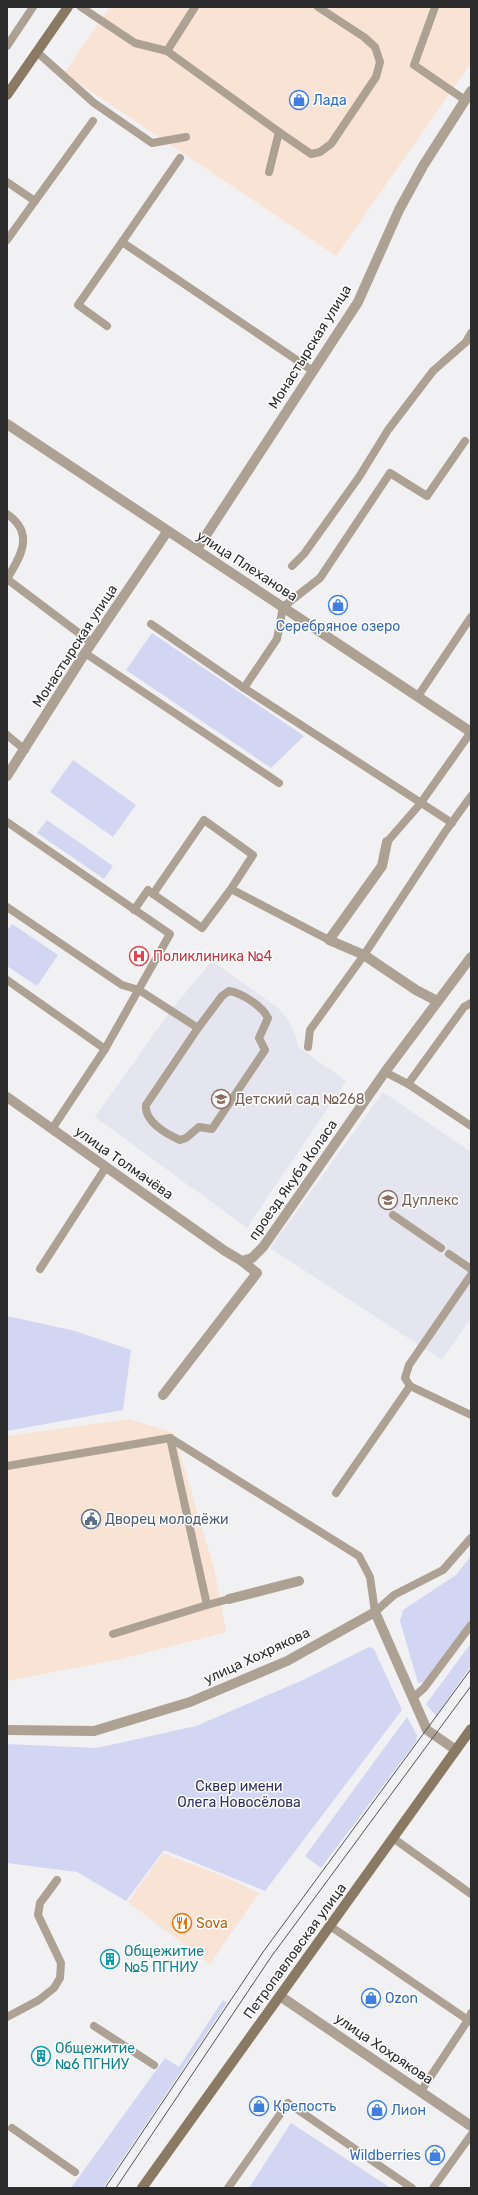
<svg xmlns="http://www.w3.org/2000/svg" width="478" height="2195" font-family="Rubik,sans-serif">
  <rect width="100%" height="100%" fill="#f1f1f3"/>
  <g fill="#f8e3d5">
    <path d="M 110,7 L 471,7 L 471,63 L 336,256 L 64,73 Z"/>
    <path d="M 129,1419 L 174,1433 L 215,1572 L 226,1632 L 121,1659 L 7,1681 L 7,1436 Z"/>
    <path d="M 163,1853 L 225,1877 L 259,1893 L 210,1964 L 128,1902 Z"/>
  </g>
  <g fill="#e4e5ee">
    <path d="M 212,961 L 278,1008 L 288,1020 L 296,1036 L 298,1047 L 346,1081 L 247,1228 L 95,1117 L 171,1010 Z"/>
    <path d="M 383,1092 L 471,1152 L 471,1318 L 442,1360 L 270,1248 Z"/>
  </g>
  <g fill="#d3d6f3">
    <path d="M 152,633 L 304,736 L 271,768 L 126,670 Z"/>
    <path d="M 73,760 L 136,805 L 113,837 L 50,792 Z"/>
    <path d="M 47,820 L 113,866 L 104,879 L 37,833 Z"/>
    <path d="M 12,924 L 58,955 L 37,986 L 7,966 L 7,931 Z"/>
    <path d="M 7,1316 L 75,1331 L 131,1350 L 123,1410 L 7,1431 Z"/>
    <path d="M 471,1556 L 471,1619 L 423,1682 L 418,1683 L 400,1621 L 403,1610 L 456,1575 Z"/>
    <path d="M 471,1643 L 471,1666 L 436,1716 L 426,1704 Z"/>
    <path d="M 369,1647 L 374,1649 L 402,1710 L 265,1891 L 164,1850 L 126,1901 L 77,1872 L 7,1863 L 7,1744 L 97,1748 L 196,1726 L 303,1680 Z"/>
    <path d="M 407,1717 L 417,1735 L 416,1742 L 321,1868 L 305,1856 Z"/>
    <path d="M 223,2000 L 227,2003 L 103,2188 L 71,2188 L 165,2058 L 179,2067 Z"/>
    <path d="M 291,2123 L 391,2188 L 249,2188 Z"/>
  </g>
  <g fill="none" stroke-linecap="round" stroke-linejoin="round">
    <g stroke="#aca192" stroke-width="8">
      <path d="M 81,7 L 135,43 L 167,51 L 279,132 L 269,172"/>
      <path d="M 435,7 L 414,65 L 465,100"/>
      <path d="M 7,46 L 33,7"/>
      <path d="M 167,51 L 195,7"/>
      <path d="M 37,52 L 94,103 L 152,143 L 186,137"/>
      <path d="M 279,132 L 311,154 L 320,152 L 331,144 L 376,77 L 380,62 L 375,47 L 364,37 L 318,7"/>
      <path d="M 180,158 L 122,242 L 313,371"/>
      <path d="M 7,182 L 35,201 L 93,121"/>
      <path d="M 7,240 L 35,201"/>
      <path d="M 107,326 L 78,305 L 122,242"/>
      <path d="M 7,514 C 35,533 21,556 7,579 L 92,643"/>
      <path d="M 292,566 L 304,554 L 359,477 L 388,430 L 433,371 L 466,342 L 471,333"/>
      <path d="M 151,624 L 244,688 L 277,639 L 283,607 L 320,578 L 390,473 L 427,496 L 465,441"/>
      <path d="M 85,653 L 279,783"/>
      <path d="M 244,688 L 452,823"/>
      <path d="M 418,696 L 471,617"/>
      <path d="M 7,735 L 25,750"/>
      <path d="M 7,822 L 170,934 L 105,1049 L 7,980"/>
      <path d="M 387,842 L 420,804 L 471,732"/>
      <path d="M 231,889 L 202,928 L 153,894 L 204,820 L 253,855 L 231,889 L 329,940"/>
      <path d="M 7,907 L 122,985 L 139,990 L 198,1028 L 222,996 L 229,991 C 242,993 262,1006 268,1018 L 259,1038 L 265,1050 L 212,1129 L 199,1127 L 186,1138 L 180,1140 C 166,1134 144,1121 146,1105 L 198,1028"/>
      <path d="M 134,910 L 148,890 L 153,894"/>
      <path d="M 308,1047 L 310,1030 L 364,955 L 445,832 L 471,796"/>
      <path d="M 385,1072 L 408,1084 L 464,1007 L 471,1003"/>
      <path d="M 408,1084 L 471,1126"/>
      <path d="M 52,1129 L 105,1049"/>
      <path d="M 393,1215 L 441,1248"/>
      <path d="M 449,1254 L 471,1269"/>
      <path d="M 40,1269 L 106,1167"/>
      <path d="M 471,1275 L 409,1365 L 405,1378 L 410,1386 L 471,1415"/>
      <path d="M 7,1466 L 170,1438"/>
      <path d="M 336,1493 L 410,1386"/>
      <path d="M 207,1605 L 229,1599"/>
      <path d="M 375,1612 L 394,1595 L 443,1570 L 471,1538"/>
      <path d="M 113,1634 L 207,1605 L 170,1438 L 359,1556 L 370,1577 L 375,1612"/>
      <path d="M 414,1697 L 424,1688 L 471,1625"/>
      <path d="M 393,1838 L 471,1894"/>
      <path d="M 330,1926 L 468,2020 L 471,2013"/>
      <path d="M 7,2017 L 39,2000 L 54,1988 L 60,1978 L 61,1963 L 38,1915 L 40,1903 L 57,1880"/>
      <path d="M 94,2026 L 154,2065"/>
      <path d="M 421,2091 L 468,2020 L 471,2022"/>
      <path d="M 12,2128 L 75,2172"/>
      <path d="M 228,2188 L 288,2103 L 412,2188"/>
      <path d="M 433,2188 L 471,2135"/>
    </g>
    <g stroke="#aca192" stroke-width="10">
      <path d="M 7,424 L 471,732"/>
      <path d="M 197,549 L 358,302 L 399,210 L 423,166 L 471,91"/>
      <path d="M 7,776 L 85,653 L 167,532"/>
      <path d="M 387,842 L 382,866 L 329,940 L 364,955 L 416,990 L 437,1001"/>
      <path d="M 7,1097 L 225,1251 L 242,1261 L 252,1258 L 263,1247 L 385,1072 L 471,957"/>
      <path d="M 163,1395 L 257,1273 L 242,1261"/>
      <path d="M 229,1599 L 299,1581"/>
      <path d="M 7,1730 L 94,1731 L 190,1702 L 287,1661 L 375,1612 L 427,1730 L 456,1750"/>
      <path d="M 280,1996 L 471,2126"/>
    </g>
    <g stroke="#8a7a64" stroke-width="10">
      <path d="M 7,95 L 68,7"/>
      <path d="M 142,2188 L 471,1729"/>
    </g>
    <g stroke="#545456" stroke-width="1">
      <path d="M 105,2188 L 263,1952 L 471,1669"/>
      <path d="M 116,2188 L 271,1957 L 471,1686"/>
    </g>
  </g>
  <defs>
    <g id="shop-ring" transform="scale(1)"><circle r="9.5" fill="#fff" stroke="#3f7fe0" stroke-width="1.5"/><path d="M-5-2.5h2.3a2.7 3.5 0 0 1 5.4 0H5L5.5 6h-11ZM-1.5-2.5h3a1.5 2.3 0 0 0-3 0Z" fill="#3f7fe0"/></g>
    <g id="hospital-ring" transform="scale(1)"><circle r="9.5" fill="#fff" stroke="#e0444e" stroke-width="1.5"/><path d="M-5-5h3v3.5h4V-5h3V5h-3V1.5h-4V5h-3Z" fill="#e0444e"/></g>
    <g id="school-ring" transform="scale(1)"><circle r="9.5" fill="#fff" stroke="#8d6e63" stroke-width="1.5"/><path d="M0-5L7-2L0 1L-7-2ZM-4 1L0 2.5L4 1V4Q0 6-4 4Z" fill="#8d6e63"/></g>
    <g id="civic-ring" transform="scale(1)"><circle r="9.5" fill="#fff" stroke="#5c6f8a" stroke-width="1.5"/><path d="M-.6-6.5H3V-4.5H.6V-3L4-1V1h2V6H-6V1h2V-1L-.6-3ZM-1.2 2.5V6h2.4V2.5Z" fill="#5c6f8a"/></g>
    <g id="restaurant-ring" transform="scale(1)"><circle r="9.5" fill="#fff" stroke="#e8710a" stroke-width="1.5"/><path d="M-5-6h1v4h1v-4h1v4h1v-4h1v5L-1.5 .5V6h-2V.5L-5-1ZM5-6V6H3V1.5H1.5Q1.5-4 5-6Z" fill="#e8710a"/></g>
    <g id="building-ring" transform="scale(1)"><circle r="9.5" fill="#fff" stroke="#0f9aa8" stroke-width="1.5"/><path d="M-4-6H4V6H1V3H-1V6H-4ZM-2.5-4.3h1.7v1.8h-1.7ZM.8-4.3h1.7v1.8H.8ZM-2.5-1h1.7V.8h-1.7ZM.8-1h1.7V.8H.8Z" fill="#0f9aa8"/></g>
  </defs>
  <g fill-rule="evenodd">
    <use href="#shop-ring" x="299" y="100"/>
    <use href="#shop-ring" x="338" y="605"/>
    <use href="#hospital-ring" x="139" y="956"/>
    <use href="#school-ring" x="221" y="1099"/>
    <use href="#school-ring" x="388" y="1200"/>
    <use href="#civic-ring" x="91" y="1519"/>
    <use href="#restaurant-ring" x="182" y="1923"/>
    <use href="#building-ring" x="110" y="1959"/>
    <use href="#shop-ring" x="371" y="1998"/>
    <use href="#building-ring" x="41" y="2056"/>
    <use href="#shop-ring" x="259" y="2106"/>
    <use href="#shop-ring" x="377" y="2110"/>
    <use href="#shop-ring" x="435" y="2155"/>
  </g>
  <g text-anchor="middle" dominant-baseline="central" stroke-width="3" stroke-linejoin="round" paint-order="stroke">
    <g font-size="14" fill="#366cbe" stroke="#fff" text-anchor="start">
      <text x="313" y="100">Лада</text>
      <text x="338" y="626" text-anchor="middle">Серебряное озеро</text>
      <text x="385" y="1998">Ozon</text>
      <text x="273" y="2106">Крепость</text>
      <text x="391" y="2110">Лион</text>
      <text x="421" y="2155" text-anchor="end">Wildberries</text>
    </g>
    <g font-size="14" fill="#2c2c2d" stroke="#fff">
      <text transform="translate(310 347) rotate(-58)">Монастырская улица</text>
      <text transform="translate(247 566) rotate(33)">улица Плеханова</text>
      <text transform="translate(75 646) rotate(-57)">Монастырская улица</text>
      <text transform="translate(124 1163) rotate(35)">улица Толмачёва</text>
      <text transform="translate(293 1180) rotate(-55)">проезд Якуба Коласа</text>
      <text transform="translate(257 1656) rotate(-25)">улица Хохрякова</text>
      <text transform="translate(295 1951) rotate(-54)">Петропавловская улица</text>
      <text transform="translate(384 2049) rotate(34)">улица Хохрякова</text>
    </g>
    <g font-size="14" fill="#be3a42" stroke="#fff" text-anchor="start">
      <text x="153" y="956">Поликлиника №4</text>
    </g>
    <g font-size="14" fill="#785e54" stroke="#fff" text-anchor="start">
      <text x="235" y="1099">Детский сад №268</text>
      <text x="402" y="1200">Дуплекс</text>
    </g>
    <g font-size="14" fill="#4e5e75" stroke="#fff" text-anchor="start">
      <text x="105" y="1519">Дворец молодёжи</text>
    </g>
    <g font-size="14" fill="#313062" stroke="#fff">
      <text x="239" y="1786">Сквер имени<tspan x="239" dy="16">Олега Новосёлова</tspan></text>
    </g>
    <g font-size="14" fill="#c56008" stroke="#fff" text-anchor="start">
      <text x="196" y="1923">Sova</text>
    </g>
    <g font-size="14" fill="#0d838f" stroke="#fff" text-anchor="start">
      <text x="124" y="1951">Общежитие<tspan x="124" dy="16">№5 ПГНИУ</tspan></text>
      <text x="55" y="2048">Общежитие<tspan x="55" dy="16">№6 ПГНИУ</tspan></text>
    </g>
  </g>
  <rect width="478" height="2195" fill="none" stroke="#2c2c2d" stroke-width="16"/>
</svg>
